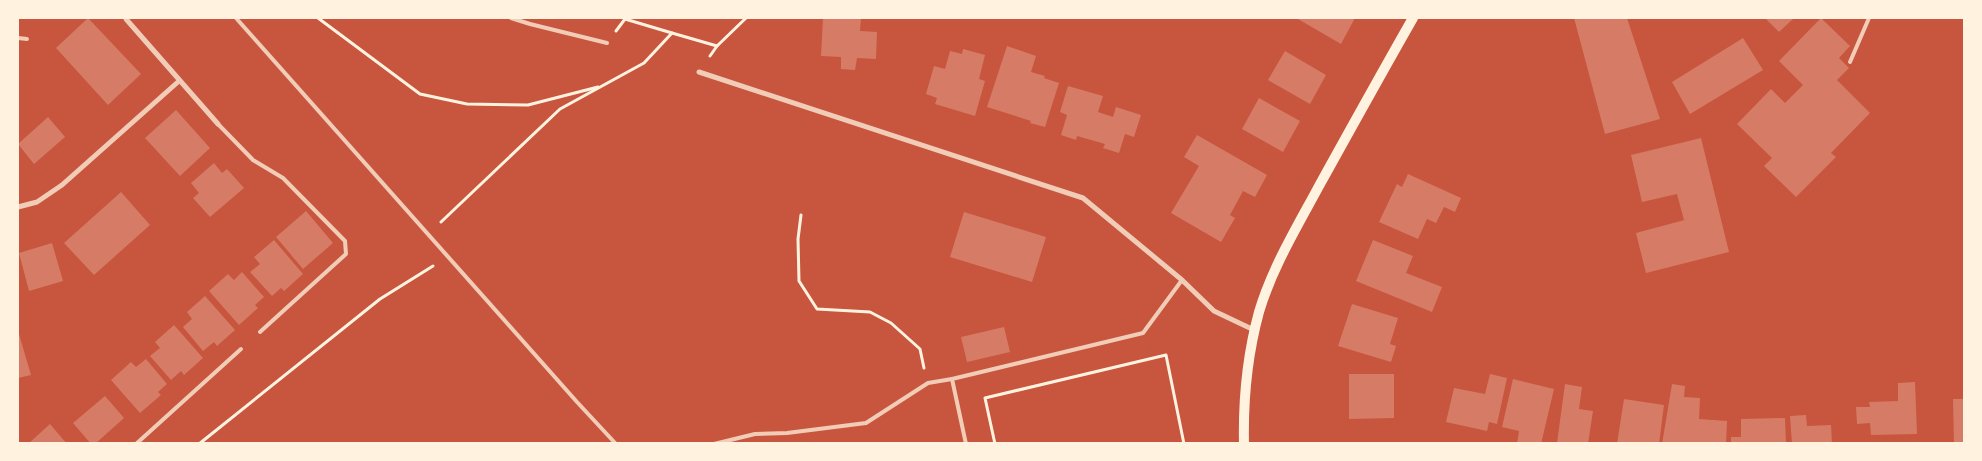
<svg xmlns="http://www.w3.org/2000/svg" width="1982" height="461" font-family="'Exo 2',sans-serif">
  <rect width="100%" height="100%" fill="#c8553d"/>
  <g fill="#d67c66">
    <path d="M 88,18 L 141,74 L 108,105 L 56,48 Z"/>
    <path d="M 823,18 L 861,18 L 860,31 L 877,32 L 876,59 L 857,58 L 855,70 L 841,69 L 841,57 L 821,56 Z"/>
    <path d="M 1299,18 L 1355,18 L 1341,44 L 1298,19 Z"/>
    <path d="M 1574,18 L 1627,18 L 1660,119 L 1605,134 Z"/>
    <path d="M 1765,18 L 1794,18 L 1779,32 Z"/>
    <path d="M 1821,18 L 1850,46 L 1839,58 L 1849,68 L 1837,80 L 1870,113 L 1831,153 L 1836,157 L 1796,197 L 1764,166 L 1772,158 L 1737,124 L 1771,89 L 1785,103 L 1803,85 L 1779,61 Z"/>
    <path d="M 1743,38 L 1763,70 L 1690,114 L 1672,82 Z"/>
    <path d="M 1007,46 L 1036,56 L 1031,72 L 1045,76 L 1044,78 L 1059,83 L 1045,127 L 1030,123 L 1031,121 L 987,107 Z"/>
    <path d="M 963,49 L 985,55 L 979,79 L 985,81 L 975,116 L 935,104 L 937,98 L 926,94 L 934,66 L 945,69 L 950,51 L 962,54 Z"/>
    <path d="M 1285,51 L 1326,75 L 1310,104 L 1268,80 Z"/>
    <path d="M 1068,86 L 1103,96 L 1098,112 L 1113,117 L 1116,107 L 1141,115 L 1134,137 L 1125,134 L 1119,153 L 1103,148 L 1105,144 L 1077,136 L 1076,140 L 1061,135 L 1067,115 L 1060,112 Z"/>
    <path d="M 1259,98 L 1300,121 L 1283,152 L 1242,129 Z"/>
    <path d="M 176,110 L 210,148 L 180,176 L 145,138 Z"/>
    <path d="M 48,117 L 65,137 L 34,164 L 18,144 Z"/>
    <path d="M 1197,135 L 1267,175 L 1255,197 L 1243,191 L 1230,215 L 1235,218 L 1221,242 L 1171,213 L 1199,166 L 1184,157 Z"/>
    <path d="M 1701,138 L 1729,252 L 1646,273 L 1636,233 L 1692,218 L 1684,220 L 1677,194 L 1642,202 L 1631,155 Z"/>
    <path d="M 214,163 L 222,173 L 227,169 L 244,188 L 210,217 L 193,198 L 199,193 L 191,183 Z"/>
    <path d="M 1408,174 L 1461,198 L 1455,212 L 1444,207 L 1436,223 L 1427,219 L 1418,239 L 1379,222 L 1397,184 L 1402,187 Z"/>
    <path d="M 121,192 L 150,225 L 94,275 L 64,243 Z"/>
    <path d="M 306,211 L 333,243 L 303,269 L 276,237 Z"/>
    <path d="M 964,212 L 1046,237 L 1032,282 L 950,257 Z"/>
    <path d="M 274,240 L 303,274 L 284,291 L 281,288 L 272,296 L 250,272 L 260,264 L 254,257 Z"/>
    <path d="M 1373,240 L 1413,256 L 1406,273 L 1442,287 L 1432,312 L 1356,281 Z"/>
    <path d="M 52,243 L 63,281 L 29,291 L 19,253 Z"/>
    <path d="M 242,272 L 264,297 L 255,305 L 258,308 L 239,325 L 209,291 L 228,274 L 234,280 Z"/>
    <path d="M 205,296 L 235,330 L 217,346 L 214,342 L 203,351 L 183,327 L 192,319 L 187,312 Z"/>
    <path d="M 1352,304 L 1398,318 L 1390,344 L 1396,346 L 1391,362 L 1338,346 Z"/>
    <path d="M 174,325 L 203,358 L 184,375 L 181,371 L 171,380 L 150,356 L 160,348 L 155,342 Z"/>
    <path d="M 1004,327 L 1010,352 L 967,362 L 961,337 Z"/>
    <path d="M 19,334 L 31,375 L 18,378 L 18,335 Z"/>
    <path d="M 146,359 L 167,384 L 158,392 L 161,395 L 140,413 L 111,380 L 131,362 L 136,367 Z"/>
    <path d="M 1349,374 L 1394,374 L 1394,418 L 1349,419 Z"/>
    <path d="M 1490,374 L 1507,378 L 1497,424 L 1489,422 L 1487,431 L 1446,422 L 1454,388 L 1485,394 Z"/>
    <path d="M 1513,379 L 1554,389 L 1541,444 L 1517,444 L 1519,431 L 1502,427 Z"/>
    <path d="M 1915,382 L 1917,434 L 1871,435 L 1870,423 L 1857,424 L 1856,407 L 1870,407 L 1869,402 L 1898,401 L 1898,383 Z"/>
    <path d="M 1565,384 L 1582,387 L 1579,409 L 1593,411 L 1588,444 L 1557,443 Z"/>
    <path d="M 1672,384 L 1685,386 L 1684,397 L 1700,398 L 1699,419 L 1727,421 L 1726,444 L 1662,444 Z"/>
    <path d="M 105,396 L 124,418 L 95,444 L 91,444 L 73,423 Z"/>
    <path d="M 1624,399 L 1664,405 L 1659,444 L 1617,444 Z"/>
    <path d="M 1953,399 L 1964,399 L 1964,444 L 1954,444 Z"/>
    <path d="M 1806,415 L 1807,426 L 1831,425 L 1832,444 L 1792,444 L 1790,416 Z"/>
    <path d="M 1785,418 L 1786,444 L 1731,444 L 1731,437 L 1741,437 L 1741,419 Z"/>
    <path d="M 50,424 L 67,444 L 28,444 Z"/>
  </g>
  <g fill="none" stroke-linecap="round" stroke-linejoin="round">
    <g stroke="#fff3e0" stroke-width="3">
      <path d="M 318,18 L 420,94 L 467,104 L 528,105 L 598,87"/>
      <path d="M 616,31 L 625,19 L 672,33"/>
      <path d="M 710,56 L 717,46"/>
      <path d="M 801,215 L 798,239 L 799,281 L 817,309 L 870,312 L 891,323 L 920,349 L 924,368"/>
      <path d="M 441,222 L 560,109 L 644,63 L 672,33 L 717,46 L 746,18"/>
      <path d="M 199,444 L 380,299 L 433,266"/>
      <path d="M 995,444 L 985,398 L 1166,355 L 1184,444"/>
    </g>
    <g stroke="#f1ccb7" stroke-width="4">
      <path d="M 236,18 L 577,402 L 616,444"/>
      <path d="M 511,18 L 530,24 L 607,43"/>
      <path d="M 18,38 L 27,39"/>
      <path d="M 1850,62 L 1869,18"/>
      <path d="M 218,124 L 253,160 L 283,178 L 345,241 L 346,254 L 260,332"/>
      <path d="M 136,444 L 241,349"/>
      <path d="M 714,444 L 755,434 L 787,433 L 866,423 L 928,383 L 952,379"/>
      <path d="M 966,444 L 952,379 L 1143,333 L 1182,280"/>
    </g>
    <g stroke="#f1ccb7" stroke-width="5">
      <path d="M 126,19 L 218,124"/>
      <path d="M 699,72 L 1083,198 L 1182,280 L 1214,311 L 1254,330"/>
      <path d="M 18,207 L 37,202 L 62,185 L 179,81"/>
    </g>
    <path stroke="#fff3e0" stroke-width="10" d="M 1244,444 C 1243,399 1247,356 1259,312 C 1272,268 1297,227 1319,186 C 1350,130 1381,74 1413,18"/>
  </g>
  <rect width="1982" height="461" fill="none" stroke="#fff3e0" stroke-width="38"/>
</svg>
